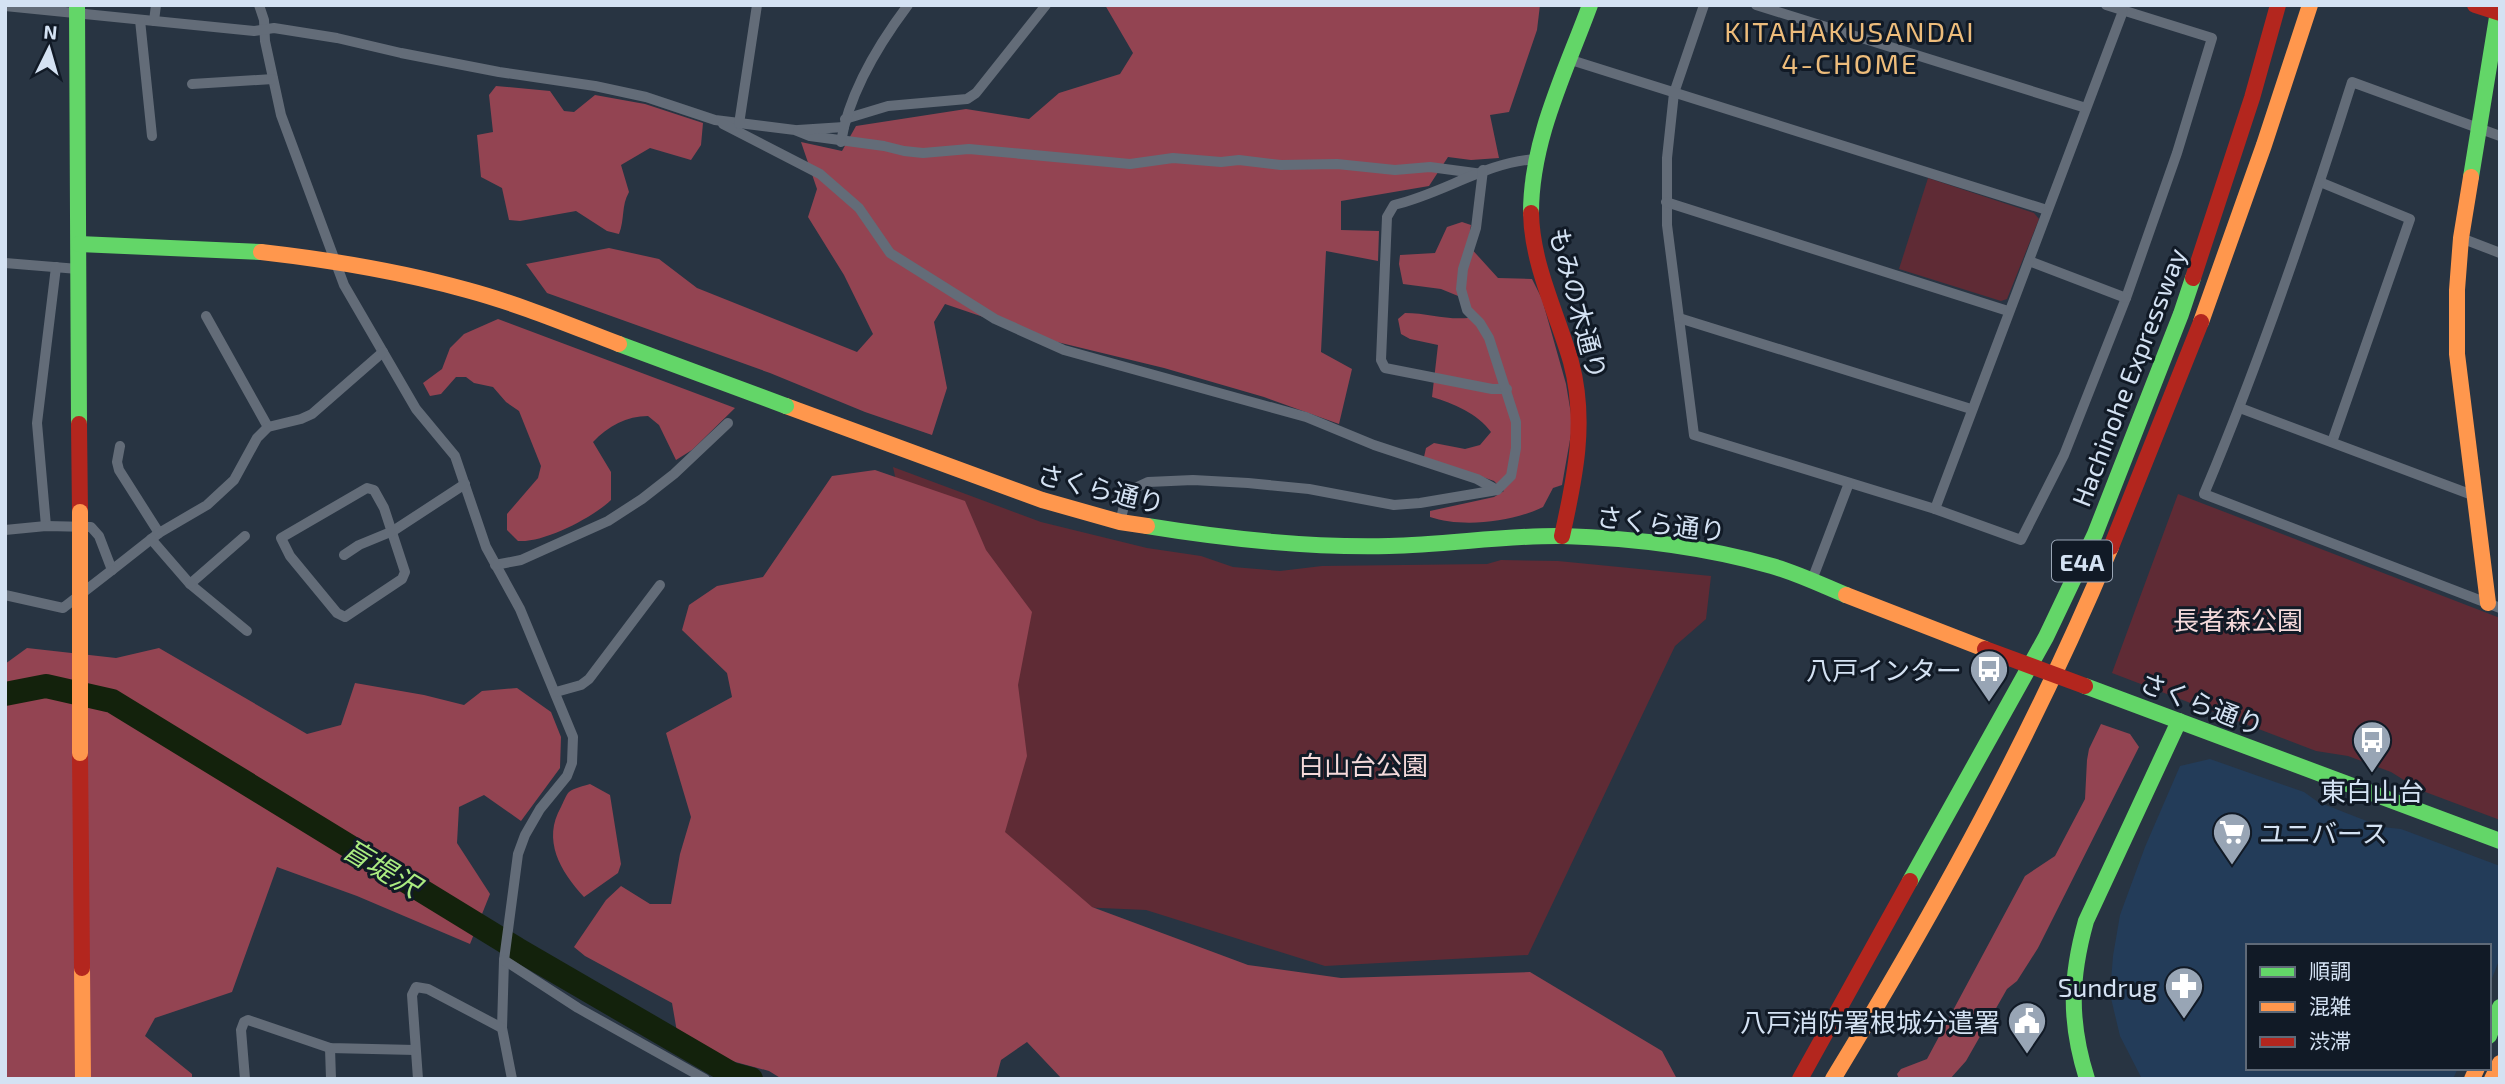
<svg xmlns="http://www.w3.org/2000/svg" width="2505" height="1084" font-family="'Exo 2','Noto Sans JP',sans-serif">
  <rect width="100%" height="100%" fill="#283442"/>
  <path fill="#233c59" d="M 2210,759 L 2304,792 L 2318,802 L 2382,827 L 2401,829 L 2500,866 L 2500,958 L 2489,986 L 2489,946 L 2248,946 L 2248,1068 L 2458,1068 L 2453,1079 L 2142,1079 L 2120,1036 L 2110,994 L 2113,956 L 2120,915 L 2145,847 L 2180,766 Z"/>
  <g fill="#5f2b35">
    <path d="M 1928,178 L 2034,213 L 2039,219 L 2007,299 L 2001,301 L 1899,269 Z"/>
    <path d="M 893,467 L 1041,522 L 1147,548 L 1201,556 L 1233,567 L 1280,571 L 1322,566 L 1487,564 L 1501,560 L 1558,561 L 1711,576 L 1706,619 L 1675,646 L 1528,955 L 1325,966 L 1146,910 L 988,903 Z"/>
    <path d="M 2178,494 L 2500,618 L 2500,820 L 2420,790 L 2391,772 L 2348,756 L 2316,751 L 2112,673 Z"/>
  </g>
  <g fill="#934452">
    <path d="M 1105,5 L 1540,5 L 1537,30 L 1509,112 L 1490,115 L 1499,158 L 1471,160 L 1448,157 L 1429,186 L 1341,201 L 1341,230 L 1379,231 L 1378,261 L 1326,251 L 1321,352 L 1352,369 L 1339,424 L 1264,397 L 1164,368 L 1057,342 L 945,304 L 934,322 L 947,388 L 932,435 L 865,412 L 770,373 L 547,293 L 526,264 L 609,248 L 659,259 L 697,288 L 857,352 L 873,334 L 844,275 L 808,217 L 817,189 L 801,142 L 842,151 L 856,126 L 966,109 L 1029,119 L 1059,93 L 1120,74 L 1133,53 Z"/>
    <path d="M 496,86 L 550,91 L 564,111 L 574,112 L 595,95 L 645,104 L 703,123 L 701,145 L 691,160 L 650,148 L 621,165 L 629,192 C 621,206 625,219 619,234 L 607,231 L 576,211 L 520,221 L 509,220 L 502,188 L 481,177 L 477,135 L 493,132 L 489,95 Z"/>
    <path d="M 1462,222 L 1471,225 L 1468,245 L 1498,278 L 1532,279 L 1542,299 L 1566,384 L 1571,414 L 1571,434 L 1562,485 L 1553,488 L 1543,507 C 1513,522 1462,528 1430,517 L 1430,511 L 1494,497 L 1504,491 L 1494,481 L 1424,457 L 1426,448 L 1434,443 L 1465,449 L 1480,445 L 1491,432 C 1478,414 1453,403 1432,397 L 1438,345 L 1410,339 L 1401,334 L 1398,319 L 1405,313 C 1427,313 1446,320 1468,318 L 1468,300 L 1441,289 L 1403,284 L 1399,264 L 1400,255 L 1435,253 L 1447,227 Z"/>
    <path d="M 498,319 L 735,408 L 692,450 L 676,460 L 659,425 L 648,416 C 627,416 608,426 593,442 L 611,472 L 611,500 C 592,518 544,543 518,541 L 507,530 L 507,514 L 538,478 L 541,466 L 519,411 L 506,402 L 493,387 L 474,383 L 466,377 L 456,377 L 441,394 L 430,396 L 423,383 L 442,369 L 450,348 L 464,334 Z"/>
    <path d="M 875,470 L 965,501 L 986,550 L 1032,612 L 1018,685 L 1027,756 L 1005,832 L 1092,907 L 1248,965 L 1341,978 L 1530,972 L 1662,1051 L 1677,1079 L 1062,1079 L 1027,1042 L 1001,1060 L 996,1079 L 782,1079 L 769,1071 L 728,1060 L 677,1032 L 672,1003 L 585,956 L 574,947 L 606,900 L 621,886 L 650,904 L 671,904 L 680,854 L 691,817 L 666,733 L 732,697 L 727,673 L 682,630 L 689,605 L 717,586 L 763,577 L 832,476 Z"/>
    <path d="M 27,648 L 116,658 L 159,648 L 307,734 L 341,725 L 355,683 L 424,695 L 464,705 L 482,691 L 517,688 L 551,712 L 561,737 L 560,768 L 521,821 L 484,795 L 459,807 L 457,843 L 490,894 L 470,944 L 357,896 L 277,867 L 232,992 L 155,1018 L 145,1036 L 192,1074 L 192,1079 L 5,1079 L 5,664 Z"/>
    <path d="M 2101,724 L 2130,734 L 2139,747 L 2038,948 L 2017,981 L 2007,989 L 1966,1061 L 1950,1079 L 1899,1079 L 1897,1074 L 1901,1069 L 1927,1059 L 2025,876 L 2055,856 L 2085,799 L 2087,760 L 2089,749 Z"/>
    <path d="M 590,784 L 610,795 L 621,864 L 618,873 L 584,897 C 560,871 542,840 561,807 C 563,803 566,795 569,792 C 574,788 584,786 590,784 Z"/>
  </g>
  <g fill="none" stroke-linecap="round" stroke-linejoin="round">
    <path stroke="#13220c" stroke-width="24" d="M 5,694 L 46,686 L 112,701 L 517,949 L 732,1074 L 751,1079"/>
    <g stroke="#636c78" stroke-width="10">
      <path d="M 259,5 L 264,20 L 265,41 L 281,115 L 344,285 L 416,409 L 455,456 L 486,547 L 520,609 L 573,737 L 572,763 L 567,776 L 540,809 L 525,835 L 518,854 L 504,960 L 502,1028 L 512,1079"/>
      <path d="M 1704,5 L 1674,93 L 1667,158 L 1667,225 L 1694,435 L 1935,509 L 2021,540 L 2064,455 L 2126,298 L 2177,153 L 2212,38 L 2106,5"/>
      <path d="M 1756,5 L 2086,108"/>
      <path d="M 5,6 L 254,31 L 274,28 L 337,38 L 401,53 L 499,72 L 595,86 L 646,97 L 715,120 L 795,130 L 810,136 L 884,146 L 904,151 L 923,153 L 969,149 L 1130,164 L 1173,158 L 1221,162 L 1239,160 L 1281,165 L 1337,164 L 1395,170 L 1430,167 L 1475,173"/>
      <path d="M 140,20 L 152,136"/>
      <path d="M 154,21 L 156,5"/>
      <path d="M 1571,60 L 2047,210"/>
      <path d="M 192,84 L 273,79"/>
      <path d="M 845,119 L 888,106 L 967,99 L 976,93 L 1046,5"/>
      <path d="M 723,124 L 820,174 L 859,208 L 890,253 L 995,319 L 1064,350 L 1306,417 L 1374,445 L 1477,479 L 1497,490"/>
      <path d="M 739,124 L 757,5"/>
      <path d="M 798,130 L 844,127"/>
      <path d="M 2500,136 L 2352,82 C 2308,221 2261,359 2204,494 L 2500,608"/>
      <path d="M 841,142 C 849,92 878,45 908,5"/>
      <path d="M 2320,182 L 2410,219 L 2332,442"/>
      <path d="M 1666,202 L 2008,311"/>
      <path d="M 2461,238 L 2500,253"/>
      <path d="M 2029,261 L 2126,298"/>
      <path d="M 5,263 L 78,269"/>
      <path d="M 206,316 L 268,427"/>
      <path d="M 1679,318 L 1971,409"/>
      <path d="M 1507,389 L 1492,389 L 1385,368 L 1381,360 L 1387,217 L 1394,205 C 1445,193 1485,162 1537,159"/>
      <path d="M 2240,408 L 2475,496"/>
      <path d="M 120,446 L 117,462 L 119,470 L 159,533"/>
      <path d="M 367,488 L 374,490 L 384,508 L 405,572 L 402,579 L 345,617 L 337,613 L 290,556 L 281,538 Z"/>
      <path d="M 1935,509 L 2123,11"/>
      <path d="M 1120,522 L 1126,498 L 1135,488 L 1148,482 L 1193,480 L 1248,483 L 1309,489 L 1394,505 L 1420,503 L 1497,490 L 1511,476 L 1516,448 L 1516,422 L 1489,338 L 1480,323 L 1467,310 L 1461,289 L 1463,269 L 1476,228 L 1483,170"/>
      <path d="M 46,526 L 37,423 L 56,267"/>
      <path d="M 5,530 L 46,526 L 91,527 L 99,536 L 112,570 L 159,533 L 207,505 L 234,480 L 257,438 L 268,427 L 301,419 L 312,414 L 383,352"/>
      <path d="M 151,539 L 190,584 L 247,631"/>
      <path d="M 344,555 L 359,545 L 393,531 L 465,484"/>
      <path d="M 495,565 L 521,560 L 608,521 L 642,499 L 674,474 L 728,423"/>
      <path d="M 1812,580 L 1849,483"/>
      <path d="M 190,584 L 245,536"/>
      <path d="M 5,595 L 63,608 L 112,570"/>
      <path d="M 556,692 L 581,685 L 589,679 L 660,585"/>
      <path d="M 504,960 L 578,1008 L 705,1079"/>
      <path d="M 330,1048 L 331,1079"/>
      <path d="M 245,1079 L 241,1030 L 244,1022 L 248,1020 L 330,1048 L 415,1050"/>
      <path d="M 418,1079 L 412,995 L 416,987 L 428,989 L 502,1028"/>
    </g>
    <g stroke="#63d668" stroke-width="16">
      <path d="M 77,5 L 79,424"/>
      <path d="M 2471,177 L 2499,5"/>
      <path d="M 1531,213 C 1531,140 1565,73 1590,5"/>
      <path d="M 79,244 L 261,252"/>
      <path d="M 1147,526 C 1227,539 1307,548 1389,546 C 1447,545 1505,535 1563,536 C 1633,538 1705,547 1772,566 C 1797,573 1822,585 1846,595"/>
      <path d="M 2085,686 L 2500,841"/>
      <path d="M 1910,881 L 2046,637 L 2095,534 L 2181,314 L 2193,278"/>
      <path d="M 2489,1036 L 2500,1007"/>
      <path d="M 2087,1079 C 2069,1022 2070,978 2086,921 L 2179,721"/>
    </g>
    <g stroke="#ff974d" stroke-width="16">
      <path d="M 2471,177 L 2461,238 L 2457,290 L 2457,354 L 2488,603"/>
      <path d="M 2201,322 L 2264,145 L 2310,5"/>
      <path d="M 786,406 L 1042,500 L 1120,522 L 1147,526"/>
      <path d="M 1846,595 L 1985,649"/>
      <path d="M 82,968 L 83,1079"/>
      <path d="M 1833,1079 C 1937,908 2034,732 2111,547"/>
      <path d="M 2472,1079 L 2477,1068"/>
      <path d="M 2492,1079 L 2500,1063"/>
    </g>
    <g stroke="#b3261e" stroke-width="16">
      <path d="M 2475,5 L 2500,13"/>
      <path d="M 1531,213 C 1532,265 1557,313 1571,362 C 1587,421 1575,478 1562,536"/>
      <path d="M 2193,278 L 2252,98 L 2278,5"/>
      <path d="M 79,424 L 80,512"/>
      <path d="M 2111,547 L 2201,322"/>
      <path d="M 80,753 L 82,968"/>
      <path d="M 1800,1079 L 1910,881"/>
    </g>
    <path stroke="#63d668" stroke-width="16" d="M 619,344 L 786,406"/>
    <g stroke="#ff974d" stroke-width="16">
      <path d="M 261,252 C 331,260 399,271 467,290 C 519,304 569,325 619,344"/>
      <path d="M 80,512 L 80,753"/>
    </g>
    <path stroke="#b3261e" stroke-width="16" d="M 1985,649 L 2085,686"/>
  </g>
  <defs>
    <g id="bus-pin" transform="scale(2.0125)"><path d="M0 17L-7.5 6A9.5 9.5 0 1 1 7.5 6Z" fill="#98a5b5" stroke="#111a26"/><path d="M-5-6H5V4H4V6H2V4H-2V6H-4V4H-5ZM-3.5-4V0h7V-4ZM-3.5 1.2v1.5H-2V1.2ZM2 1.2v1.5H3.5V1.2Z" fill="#fff"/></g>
    <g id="supermarket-pin" transform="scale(2.0125)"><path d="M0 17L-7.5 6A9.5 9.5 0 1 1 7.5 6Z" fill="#98a5b5" stroke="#111a26"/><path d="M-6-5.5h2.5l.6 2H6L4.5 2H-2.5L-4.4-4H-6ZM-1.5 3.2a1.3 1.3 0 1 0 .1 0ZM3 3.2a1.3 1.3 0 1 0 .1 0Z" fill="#fff"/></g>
    <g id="pharmacy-pin" transform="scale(2.0125)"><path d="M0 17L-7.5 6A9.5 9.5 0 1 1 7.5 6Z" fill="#98a5b5" stroke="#111a26"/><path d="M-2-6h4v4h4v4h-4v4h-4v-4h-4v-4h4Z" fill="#fff"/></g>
    <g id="civic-pin" transform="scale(2.0125)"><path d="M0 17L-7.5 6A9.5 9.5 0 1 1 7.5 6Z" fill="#98a5b5" stroke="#111a26"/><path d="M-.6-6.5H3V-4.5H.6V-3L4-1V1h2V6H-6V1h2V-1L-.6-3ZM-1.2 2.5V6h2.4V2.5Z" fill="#fff"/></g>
  </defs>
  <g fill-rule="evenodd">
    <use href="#bus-pin" x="1989" y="669"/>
    <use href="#bus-pin" x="2372" y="740"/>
    <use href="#supermarket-pin" x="2232" y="832"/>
    <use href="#pharmacy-pin" x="2184" y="986"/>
    <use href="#civic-pin" x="2027" y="1021"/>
  </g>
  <g text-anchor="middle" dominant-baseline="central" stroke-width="6" stroke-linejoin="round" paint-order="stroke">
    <rect fill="#111a26" stroke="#9aa6b6" stroke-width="2" x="2052" y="540.5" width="60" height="41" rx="5"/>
    <g font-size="24" font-weight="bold" fill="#d4e2f3">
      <text x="2082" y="561">E4A</text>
    </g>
    <g font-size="26" fill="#d4e2f3" stroke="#111a26">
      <text transform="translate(1579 303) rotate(75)">もみの木通り</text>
      <text transform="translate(2128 377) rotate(-69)">Hachinohe Expressway</text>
      <text transform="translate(1101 488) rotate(14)">さくら通り</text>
      <text transform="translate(1661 523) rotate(7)">さくら通り</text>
      <text transform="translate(2202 703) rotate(21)">さくら通り</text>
    </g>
    <g font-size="26" fill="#f4d9da" stroke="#111a26">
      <text x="2238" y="619">長者森公園</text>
      <text x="1363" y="764">白山台公園</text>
    </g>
    <g font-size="26" fill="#d4e2f3" stroke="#111a26" text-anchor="end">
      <text x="1962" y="669">八戸インター</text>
      <text x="2372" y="790" text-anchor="middle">東白山台</text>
      <text x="2259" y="832" text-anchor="start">ユニバース</text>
      <text x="2157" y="986">Sundrug</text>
      <text x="2000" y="1021">八戸消防署根城分遣署</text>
    </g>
    <g font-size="28" letter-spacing="2" fill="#edbc7b" stroke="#111a26">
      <text x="1850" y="31">KITAHAKUSANDAI<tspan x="1850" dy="32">4-CHOME</tspan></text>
    </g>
    <g font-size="28" font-style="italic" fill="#abec80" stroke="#111a26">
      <text transform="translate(382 867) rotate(31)">盲堤沢</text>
    </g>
  </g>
  <rect width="2505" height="1084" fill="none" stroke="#d4e2f3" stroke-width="14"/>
  <rect x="2246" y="944" width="245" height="126" fill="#111a26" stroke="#5f6a78" stroke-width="2"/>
  <rect x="2260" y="967" width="35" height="10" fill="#63d668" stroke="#5f6a78" stroke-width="2"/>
  <text x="2309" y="979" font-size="21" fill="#d4e2f3">順調</text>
  <rect x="2260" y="1002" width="35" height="10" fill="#ff974d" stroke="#5f6a78" stroke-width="2"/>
  <text x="2309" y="1014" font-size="21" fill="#d4e2f3">混雑</text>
  <rect x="2260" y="1037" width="35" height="10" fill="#b3261e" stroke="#5f6a78" stroke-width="2"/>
  <text x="2309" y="1049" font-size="21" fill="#d4e2f3">渋滞</text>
  <g transform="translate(49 49) rotate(5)" stroke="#111a26" stroke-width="5" paint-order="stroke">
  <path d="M0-5L12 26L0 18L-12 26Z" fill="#d4e2f3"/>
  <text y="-10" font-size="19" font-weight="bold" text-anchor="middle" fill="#d4e2f3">N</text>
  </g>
</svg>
